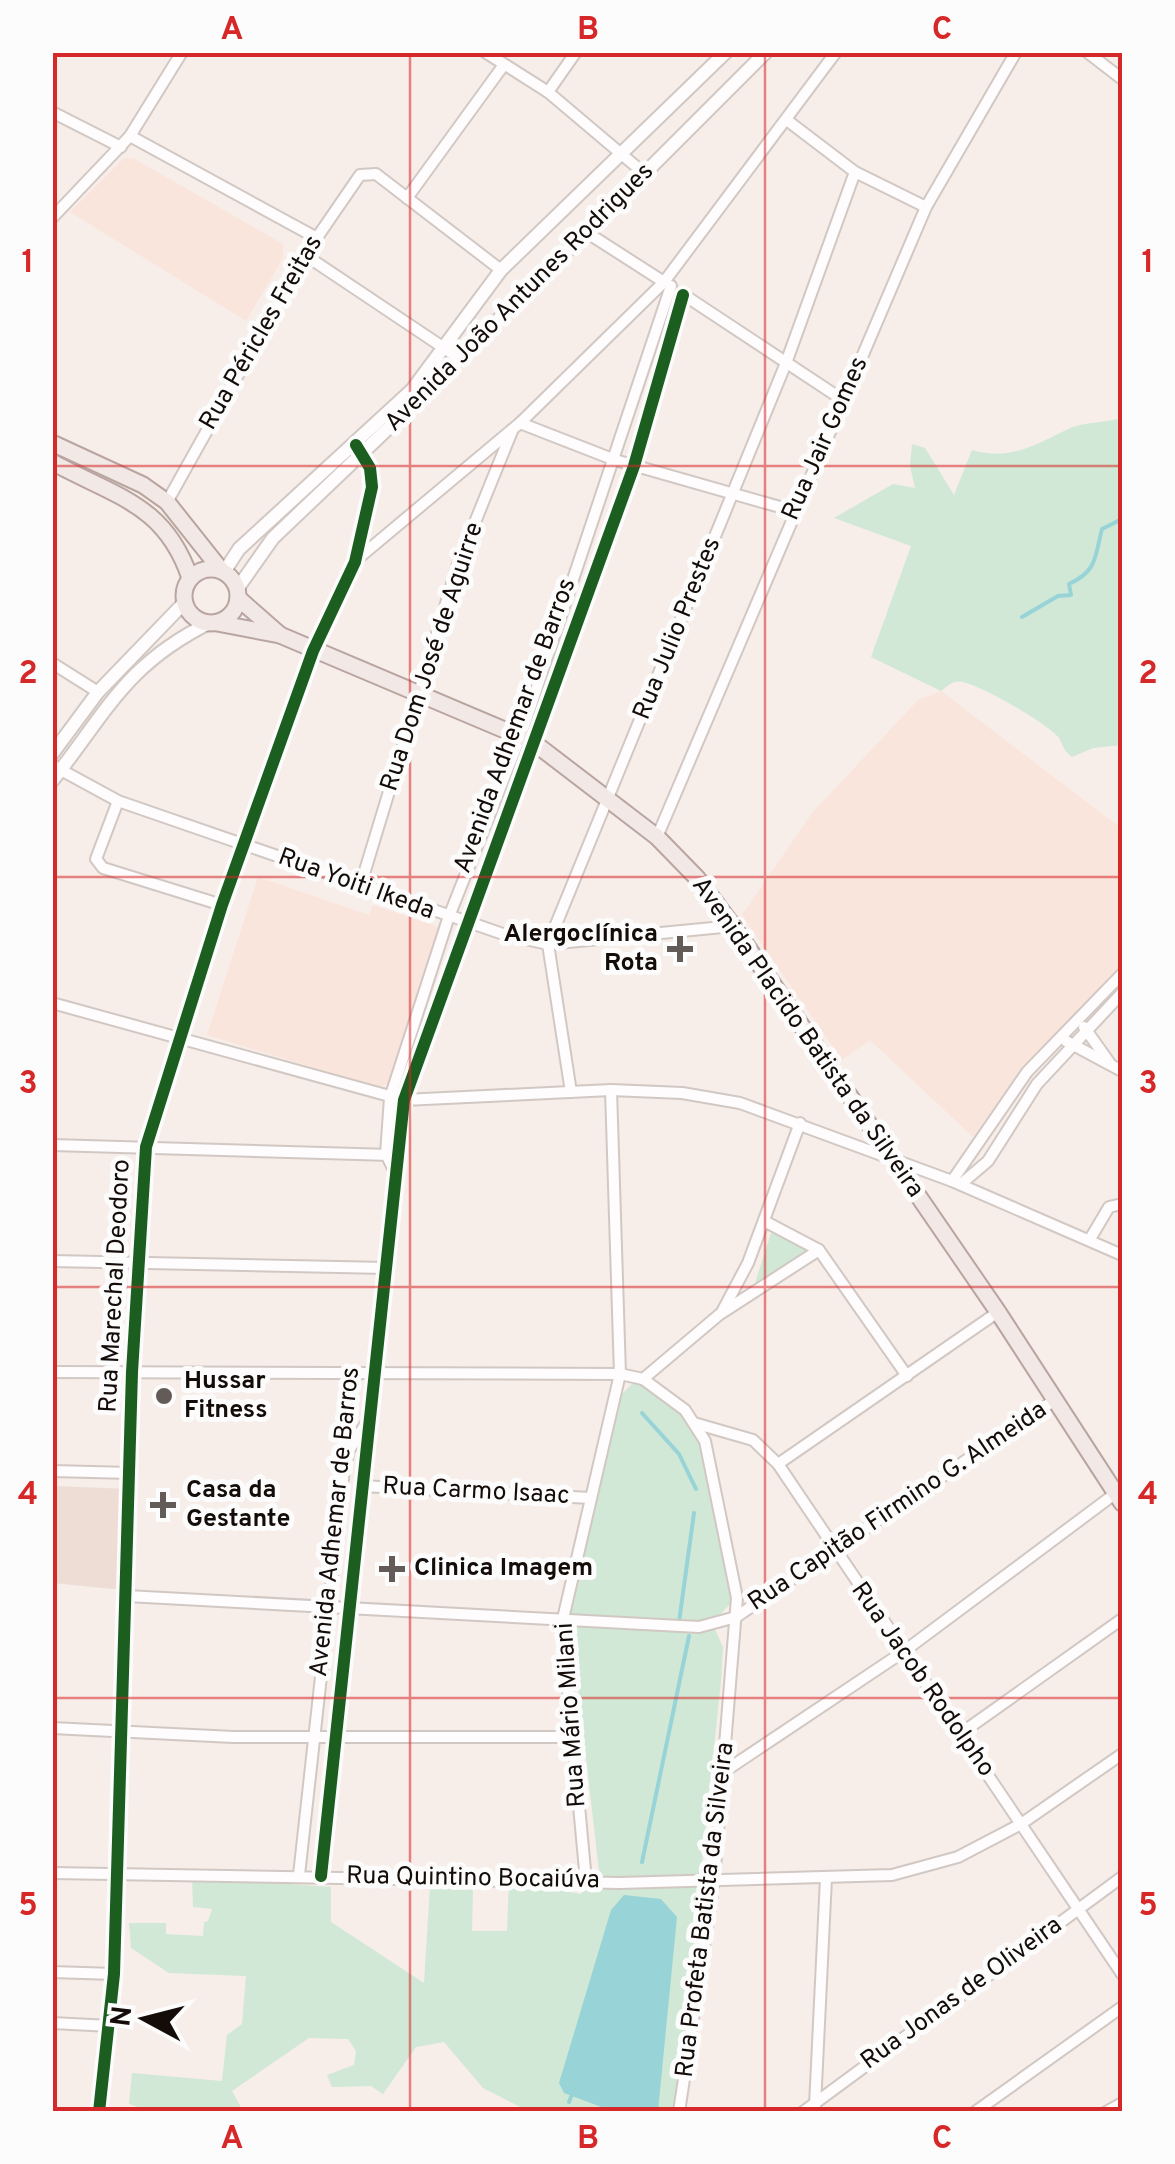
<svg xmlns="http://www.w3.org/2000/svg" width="1175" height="2164" font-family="Overpass,sans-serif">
  <rect width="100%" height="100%" fill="#f7ede9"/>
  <g fill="#fae5dc">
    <path d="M 133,158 L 283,244 L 283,258 L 246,321 L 70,212 L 123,159 Z"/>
    <path d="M 941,691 L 1122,829 L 1122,967 L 1022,1067 L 973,1137 L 870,1040 L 842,1060 L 742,915 L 812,813 L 918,700 Z"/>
    <path d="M 258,877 L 369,915 L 373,905 L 442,928 L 388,1083 L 379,1088 L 207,1035 Z"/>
  </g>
  <path fill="#edddd5" d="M 53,1486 L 129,1489 L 124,1590 L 53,1583 Z"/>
  <g fill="#d0e8d5">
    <path d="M 1122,418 L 1122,745 L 1093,748 L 1072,757 C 1063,750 1064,747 1059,738 C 1049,724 982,686 963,682 C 953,680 948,686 941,691 L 871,657 L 911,546 L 834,518 L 893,484 L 915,488 L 910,466 L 912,444 L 925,448 L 954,495 L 972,450 C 1010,461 1035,445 1068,429 C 1082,422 1106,423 1122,418 Z"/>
    <path d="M 772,1230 L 812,1249 L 755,1283 Z"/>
    <path d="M 634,1382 L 646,1385 L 677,1409 L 705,1441 L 734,1600 L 712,1623 L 723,1647 L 721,1681 L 676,2111 L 528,2111 L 483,2088 L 444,2042 L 416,2047 L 383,2094 L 371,2086 L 332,2087 L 327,2075 L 354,2065 L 356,2051 L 348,2039 L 309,2038 L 232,2091 L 243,2111 L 150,2111 L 129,2104 L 132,2073 L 222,2081 L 227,2035 L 242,2024 L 246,1976 L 169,1973 L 131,1948 L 129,1923 L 166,1923 L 166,1934 L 203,1936 L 204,1922 L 208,1921 L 212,1909 L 193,1907 L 192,1877 L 331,1887 L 331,1922 L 424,1983 L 430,1887 L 473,1889 L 472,1931 L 507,1931 L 509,1881 L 581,1894 L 599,1871 L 569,1609 L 621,1395 Z"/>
  </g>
  <path fill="#98d4d7" d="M 624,1895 L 661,1899 L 677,1917 L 658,2111 L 612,2111 L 564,2093 L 559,2083 L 611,1910 Z"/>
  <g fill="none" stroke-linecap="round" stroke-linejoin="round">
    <g stroke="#98d4d7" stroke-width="4">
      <path d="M 1022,617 L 1058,596 L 1071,595 L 1069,584 C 1098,571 1095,555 1102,529 L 1122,519"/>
      <path d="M 642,1413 L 679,1454 L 696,1489"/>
      <path d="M 679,1622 L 694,1513"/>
      <path d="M 642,1862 L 689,1636"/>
      <path d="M 569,2102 L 573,2092"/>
    </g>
    <g stroke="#d1c8c4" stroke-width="14">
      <g id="minor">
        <path d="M 485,52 L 548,92 L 645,174"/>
        <path d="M 1087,52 L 1122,79"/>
        <path d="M 548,92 L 576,52"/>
        <path d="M 52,112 L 121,147"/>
        <path d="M 788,121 L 855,172 L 926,207"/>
        <path d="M 130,136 L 315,237"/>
        <path d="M 407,198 L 503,66"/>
        <path d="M 52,218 L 130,136 L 182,52"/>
        <path d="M 586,232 L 667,284"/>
        <path d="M 305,255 L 459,358"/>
        <path d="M 681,293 L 843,400"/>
        <path d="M 520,423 L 615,460 L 794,511"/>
        <path d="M 167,502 L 305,255 L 360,175 L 376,174 L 501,270"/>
        <path d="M 355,561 L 520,423 L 664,282 L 836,52"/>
        <path d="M 52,663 L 98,692"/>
        <path d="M 52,765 L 118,801 L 503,934 L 548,944 L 733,926"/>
        <path d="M 118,801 L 96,859 L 103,868 L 222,905"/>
        <path d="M 657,837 L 926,207 L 1016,52"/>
        <path d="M 360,887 L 458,564 L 512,431"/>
        <path d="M 52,1003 L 404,1100 L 611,1090 L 682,1093 L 740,1103 L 952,1181 L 1122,1255"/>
        <path d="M 1084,1027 L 1109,1062"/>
        <path d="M 1066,1041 L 1122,1071"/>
        <path d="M 571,1092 L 548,944 L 786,363 L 855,172"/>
        <path d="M 52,1145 L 391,1155"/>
        <path d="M 395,1172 L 386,1154 L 390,1098 L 448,919 L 521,735 L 671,286"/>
        <path d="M 952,1181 L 1027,1072 L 1122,974"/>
        <path d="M 961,1184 L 988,1161 L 1037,1084 L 1122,993"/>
        <path d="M 764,1221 L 819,1250 L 907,1376"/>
        <path d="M 1090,1239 L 1109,1207 L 1122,1204"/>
        <path d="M 52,1261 L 386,1268"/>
        <path d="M 723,1310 L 748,1263 L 800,1123"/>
        <path d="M 52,1372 L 620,1374 L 643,1379 L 720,1314 L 819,1250"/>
        <path d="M 643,1379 L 685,1410 L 705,1441 L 737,1598 L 714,1880 L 679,2112"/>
        <path d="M 694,1423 L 753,1440 L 778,1464 L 1122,1974"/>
        <path d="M 778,1464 L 998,1312"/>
        <path d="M 52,1471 L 131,1473"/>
        <path d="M 361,1486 L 591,1498"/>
        <path d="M 127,1596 L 699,1627 L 736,1617 L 1056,1399"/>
        <path d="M 52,1728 L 233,1737 L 571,1737"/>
        <path d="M 960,1734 L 1122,1619"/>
        <path d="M 725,1771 L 903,1652 L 1116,1493"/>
        <path d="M 52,1873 L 620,1883 L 892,1875 L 958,1857 L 1021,1824 L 1122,1754"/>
        <path d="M 299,1875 L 344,1469 L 349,1450 L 369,1419"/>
        <path d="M 321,1876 L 404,1100 L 634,466 L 683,295"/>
        <path d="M 586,1881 L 562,1623 L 620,1374 L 611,1090"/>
        <path d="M 52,1972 L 114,1974"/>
        <path d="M 52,2023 L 111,2026"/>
        <path d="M 815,2106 L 826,1878"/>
        <path d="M 99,2112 L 114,1974 L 132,1372 L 146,1147 L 222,905 L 313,651 L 355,562 L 372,487 L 370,468 L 360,450"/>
        <path d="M 803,2112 L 1122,1877"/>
        <path d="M 975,2112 L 1122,2007"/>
        <path d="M 1106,2112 L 1122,2103"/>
      </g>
    </g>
    <g stroke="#d1c8c4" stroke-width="16">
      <g id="tertiary">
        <path d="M 224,572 L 239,549 L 412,390 L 501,270 L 726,52"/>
        <path d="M 237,589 L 273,538 L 421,397 L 766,52"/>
        <path d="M 52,754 L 98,692 L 184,603"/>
        <path d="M 52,781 C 107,712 125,665 209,623"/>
      </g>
    </g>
    <g stroke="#b9a5a0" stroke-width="19">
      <g id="primary">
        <path d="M 52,443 L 143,485 L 167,502 L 221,570"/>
        <path d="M 52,462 C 116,497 165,504 190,578"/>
        <circle cx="211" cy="596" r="27"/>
        <path d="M 238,598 L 280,635"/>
        <path d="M 217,623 L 280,635 L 533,742 L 657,837 L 697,878 L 733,926 L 998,1312 L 1122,1503"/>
      </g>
    </g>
    <use href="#minor" stroke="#fefcfc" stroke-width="10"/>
    <use href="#tertiary" stroke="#fefcfc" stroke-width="12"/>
    <use href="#primary" stroke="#f2e8e6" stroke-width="15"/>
    <g stroke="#fcfcfc" stroke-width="19">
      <g id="cycleway">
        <path d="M 321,1876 L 404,1100 L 634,466 L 683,295"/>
        <path d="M 99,2112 L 114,1974 L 132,1372 L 146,1147 L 222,905 L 313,651 L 355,562 L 372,487 L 370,468 L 356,445"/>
      </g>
    </g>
    <use href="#cycleway" stroke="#1b5e20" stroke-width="12"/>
  </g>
  <path fill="none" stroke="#d62828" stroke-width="2.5" stroke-opacity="0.55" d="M 410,52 L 410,2112M 765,52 L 765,2112M 52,466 L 1122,466M 52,877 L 1122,877M 52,1287 L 1122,1287M 52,1698 L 1122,1698"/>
  <g fill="#635b57" stroke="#fcfcfc" stroke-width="4">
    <path d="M675 934h10v10h10v10h-10v10h-10v-10h-10v-10h10z"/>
    <circle cx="164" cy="1396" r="10"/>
    <path d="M158 1490h10v10h10v10h-10v10h-10v-10h-10v-10h10z"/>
    <path d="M387 1554h10v10h10v10h-10v10h-10v-10h-10v-10h10z"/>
  </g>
  <g text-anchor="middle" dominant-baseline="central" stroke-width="10" stroke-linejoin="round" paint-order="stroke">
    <g font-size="25" fill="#130c09" stroke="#fcfcfc">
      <text transform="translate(520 298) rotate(-45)">Avenida João Antunes Rodrigues</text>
      <text transform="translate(262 333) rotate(-60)">Rua Péricles Freitas</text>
      <text transform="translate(826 439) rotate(-66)">Rua Jair Gomes</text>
      <text transform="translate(678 629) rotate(-68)">Rua Julio Prestes</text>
      <text transform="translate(433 657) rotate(-72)">Rua Dom José de Aguirre</text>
      <text transform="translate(516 726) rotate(-70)">Avenida Adhemar de Barros</text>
      <text transform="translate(356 885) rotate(20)">Rua Yoiti Ikeda</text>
      <text transform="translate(807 1038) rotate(55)">Avenida Placido Batista da Silveira</text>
      <text transform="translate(116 1286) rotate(-87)">Rua Marechal Deodoro</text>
      <text transform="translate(476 1492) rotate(3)">Rua Carmo Isaac</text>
      <text transform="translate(898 1507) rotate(-34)">Rua Capitão Firmino G. Almeida</text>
      <text transform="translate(336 1522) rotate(-84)">Avenida Adhemar de Barros</text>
      <text transform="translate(922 1680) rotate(55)">Rua Jacob Rodolpho</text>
      <text transform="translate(572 1715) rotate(-94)">Rua Mário Milani</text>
      <text transform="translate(473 1879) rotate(1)">Rua Quintino Bocaiúva</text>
      <text transform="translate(706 1910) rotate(-83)">Rua Profeta Batista da Silveira</text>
      <text transform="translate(962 1994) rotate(-36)">Rua Jonas de Oliveira</text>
    </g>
    <g font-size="25" font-weight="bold" fill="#130c09" stroke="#fcfcfc" text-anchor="start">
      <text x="658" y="935" text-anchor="end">Alergoclínica<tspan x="658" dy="29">Rota</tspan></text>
      <text x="184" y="1382">Hussar<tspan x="184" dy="29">Fitness</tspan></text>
      <text x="186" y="1491">Casa da<tspan x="186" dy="29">Gestante</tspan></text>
      <text x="414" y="1569">Clinica Imagem</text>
    </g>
  </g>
  <rect width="1175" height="2164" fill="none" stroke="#fcfcfc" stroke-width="110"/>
  <g transform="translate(145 2019) rotate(277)" stroke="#fcfcfc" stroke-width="8" paint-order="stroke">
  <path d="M0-8L18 38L0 25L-18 38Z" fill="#130c09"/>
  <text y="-15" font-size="28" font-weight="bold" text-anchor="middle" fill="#130c09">N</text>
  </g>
  <rect x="55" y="55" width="1065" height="2054" fill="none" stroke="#d62828" stroke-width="4"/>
  <g font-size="32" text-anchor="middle" font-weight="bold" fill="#d62828">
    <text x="232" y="39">A</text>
    <text x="588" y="39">B</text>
    <text x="942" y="39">C</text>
    <text x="28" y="272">1</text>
    <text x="1148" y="272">1</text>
    <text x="28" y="683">2</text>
    <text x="1148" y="683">2</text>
    <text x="28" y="1093">3</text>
    <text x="1148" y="1093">3</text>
    <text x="28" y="1504">4</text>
    <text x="1148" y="1504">4</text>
    <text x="28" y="1915">5</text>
    <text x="1148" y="1915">5</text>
    <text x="232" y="2148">A</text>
    <text x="588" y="2148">B</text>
    <text x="942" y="2148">C</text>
  </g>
</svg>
